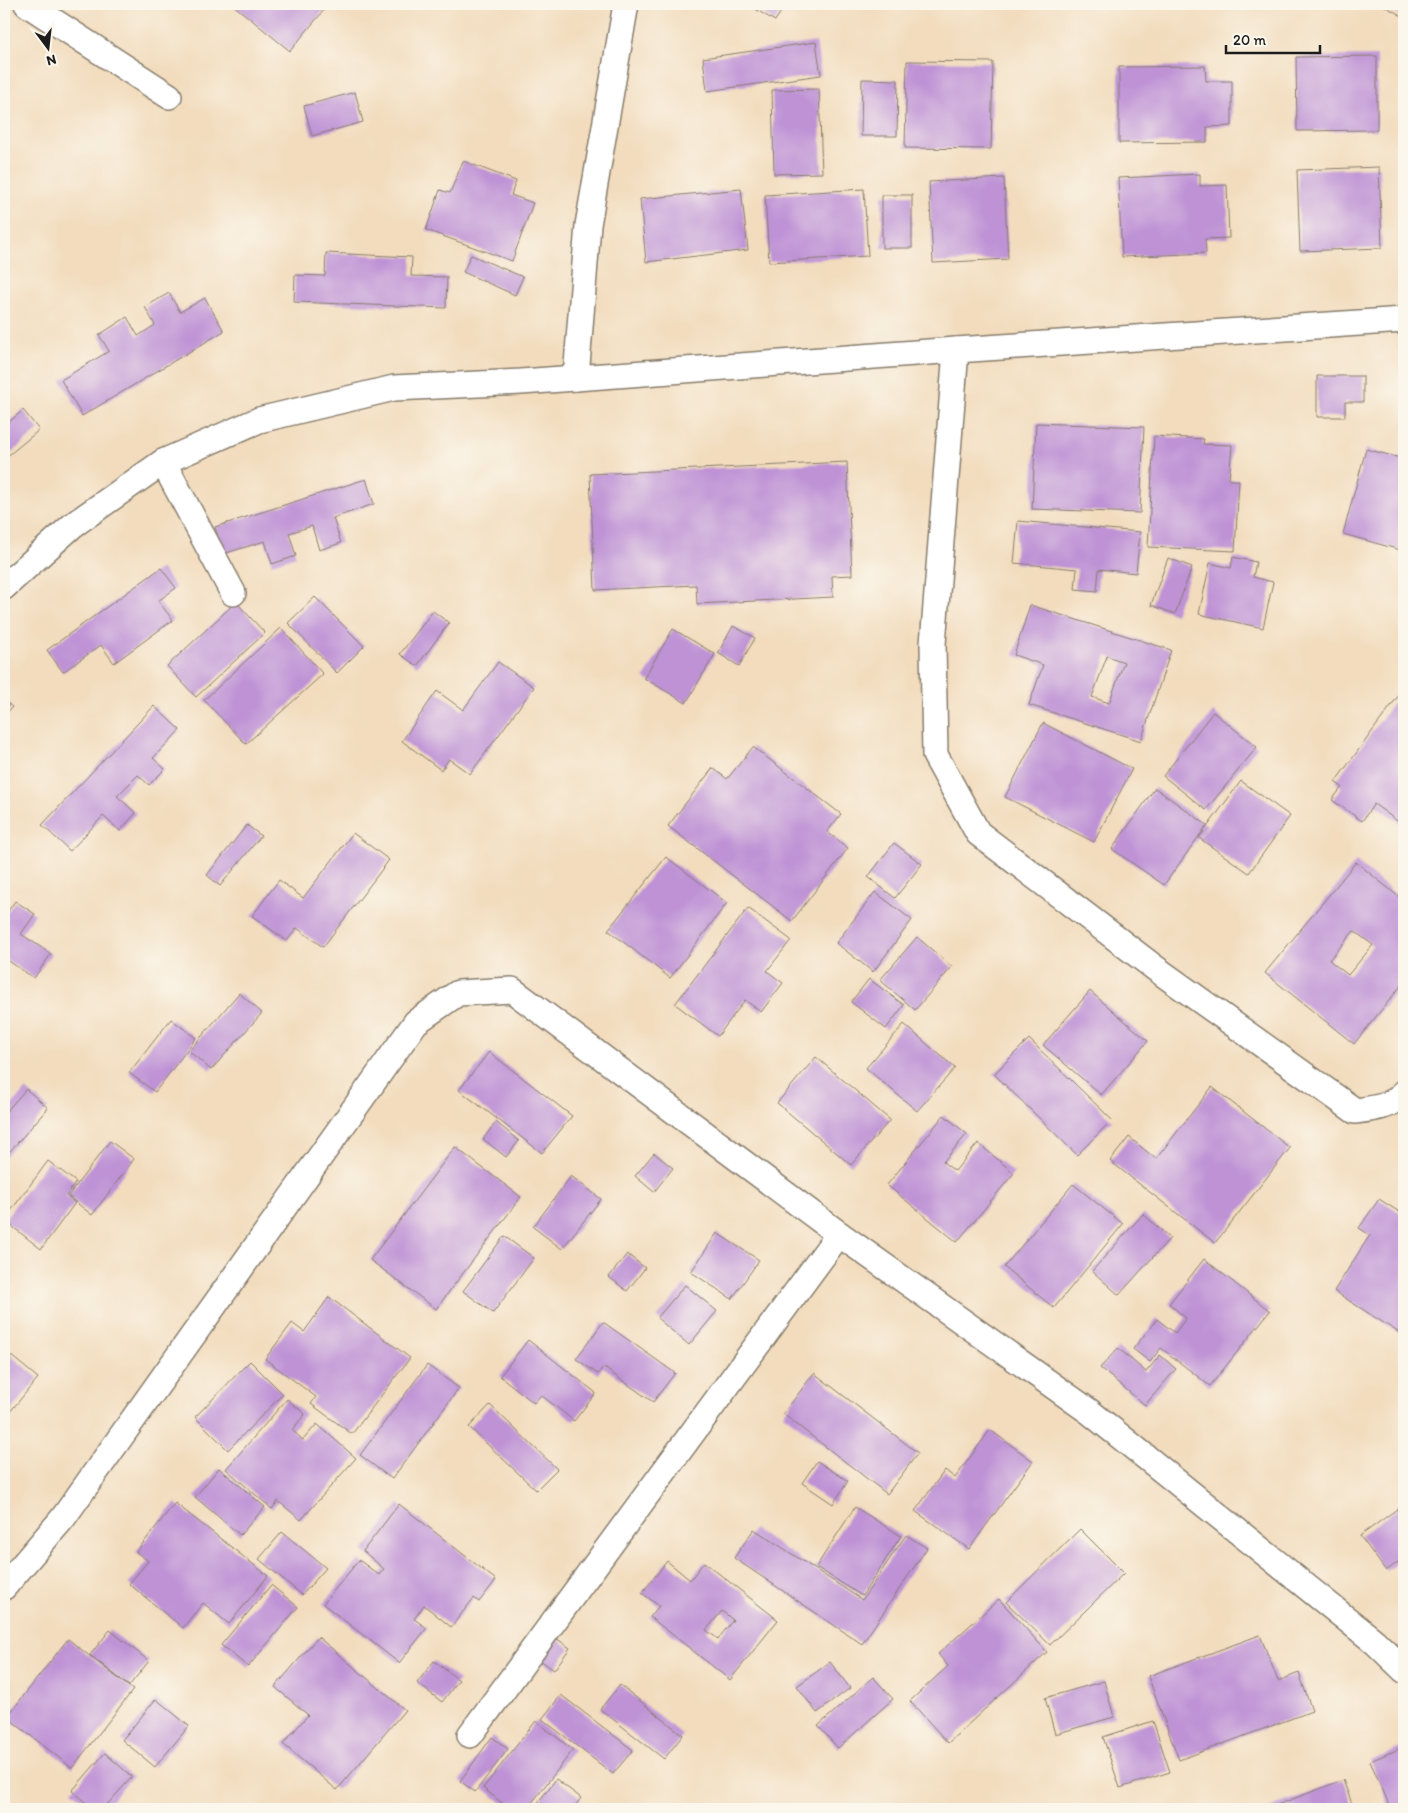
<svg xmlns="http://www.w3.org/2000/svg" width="1408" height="1813" font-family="Itim,sans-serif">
  <rect width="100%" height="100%" fill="#fbf7ec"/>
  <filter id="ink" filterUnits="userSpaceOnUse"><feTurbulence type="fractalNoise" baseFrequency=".02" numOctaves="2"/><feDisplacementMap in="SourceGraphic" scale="10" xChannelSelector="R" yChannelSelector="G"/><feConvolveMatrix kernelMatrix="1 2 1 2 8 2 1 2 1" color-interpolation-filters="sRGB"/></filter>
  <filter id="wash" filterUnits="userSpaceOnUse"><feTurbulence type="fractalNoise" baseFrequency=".0096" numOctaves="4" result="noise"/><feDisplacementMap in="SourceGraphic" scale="20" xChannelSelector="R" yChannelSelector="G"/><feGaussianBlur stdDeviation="1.12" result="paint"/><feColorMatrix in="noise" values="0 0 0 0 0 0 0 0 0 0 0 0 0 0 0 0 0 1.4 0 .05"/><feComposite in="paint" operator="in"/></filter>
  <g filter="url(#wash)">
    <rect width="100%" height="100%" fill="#f2dcbd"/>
    <g id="blocks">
      <g fill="#be92d5" fill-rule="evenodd">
        <path d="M 232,4 L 329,4 L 290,51 Z"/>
        <path d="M 747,4 L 786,4 L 775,21 Z"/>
        <path d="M 1381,4 L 1404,4 L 1404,17 Z"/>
        <path d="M 816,42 L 821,75 L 707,91 L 703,58 Z"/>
        <path d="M 1377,56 L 1377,130 L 1297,131 L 1296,57 Z"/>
        <path d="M 907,61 L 993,62 L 991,149 L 905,148 Z"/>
        <path d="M 1205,66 L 1206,81 L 1232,81 L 1232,126 L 1207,127 L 1207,142 L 1119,143 L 1119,67 Z"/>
        <path d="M 862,79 L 898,80 L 897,136 L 861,136 Z"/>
        <path d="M 819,89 L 822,173 L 774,174 L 772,90 Z"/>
        <path d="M 355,92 L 363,122 L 312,136 L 304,106 Z"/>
        <path d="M 463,161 L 516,181 L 511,195 L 533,203 L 512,261 L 426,230 L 440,190 L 450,193 Z"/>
        <path d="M 1379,167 L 1382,248 L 1300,251 L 1297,170 Z"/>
        <path d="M 1200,174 L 1200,186 L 1227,185 L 1229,238 L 1205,239 L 1206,253 L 1122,257 L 1118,178 Z"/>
        <path d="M 1004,178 L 1008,259 L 933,263 L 929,182 Z"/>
        <path d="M 741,189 L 748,250 L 646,262 L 640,199 Z"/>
        <path d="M 864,189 L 868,256 L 769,262 L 765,195 Z"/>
        <rect x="882" y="195" width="30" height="53"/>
        <path d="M 326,253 L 412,257 L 411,276 L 447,277 L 446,308 L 294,302 L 295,275 L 325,276 Z"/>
        <path d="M 471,255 L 523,277 L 515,295 L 463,272 Z"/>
        <path d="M 169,293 L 180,312 L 205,298 L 224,331 L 82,416 L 61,380 L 109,351 L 99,335 L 127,317 L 138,336 L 155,325 L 145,307 Z"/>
        <path d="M 1317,376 L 1363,376 L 1363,402 L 1345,402 L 1345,417 L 1317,417 Z"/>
        <path d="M 23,410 L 39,430 L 4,459 L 4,426 Z"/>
        <path d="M 1036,423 L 1144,427 L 1140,513 L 1032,509 Z"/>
        <path d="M 1154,436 L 1204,439 L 1203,444 L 1232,445 L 1229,480 L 1239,480 L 1235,551 L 1148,547 Z"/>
        <path d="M 1366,449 L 1404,459 L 1404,551 L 1343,534 Z"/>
        <path d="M 847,462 L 852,575 L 832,576 L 833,597 L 697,604 L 696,585 L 595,590 L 590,474 Z"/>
        <path d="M 366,479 L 374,504 L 333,518 L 341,543 L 319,550 L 312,526 L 289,533 L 296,556 L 272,564 L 265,541 L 223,554 L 215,527 Z"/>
        <path d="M 1018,521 L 1140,532 L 1136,573 L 1099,569 L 1097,591 L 1075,589 L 1077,569 L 1014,563 Z"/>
        <path d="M 1233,557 L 1256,562 L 1253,577 L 1273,582 L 1263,628 L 1199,614 L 1210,563 L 1231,568 Z"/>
        <path d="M 1168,558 L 1192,567 L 1175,614 L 1151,605 Z"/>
        <path d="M 161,568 L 176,588 L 158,601 L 173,620 L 114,663 L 101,645 L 63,672 L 47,650 Z"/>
        <path d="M 315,597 L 364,646 L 337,673 L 288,623 Z"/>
        <path d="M 236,602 L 265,633 L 196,697 L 167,666 Z"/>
        <path d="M 1030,605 L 1171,650 L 1141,741 L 1029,705 L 1043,665 L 1014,655 ZM 1107,656 L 1124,662 L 1109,703 L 1092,697 Z"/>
        <path d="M 433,611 L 449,623 L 417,666 L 400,654 Z"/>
        <path d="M 733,626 L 755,638 L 739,666 L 718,653 Z"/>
        <path d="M 281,628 L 323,674 L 246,744 L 204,700 Z"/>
        <path d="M 673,629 L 715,654 L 686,703 L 644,678 Z"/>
        <path d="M 498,662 L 534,687 L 470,774 L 449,759 L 441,770 L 402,741 L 437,691 L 463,710 Z"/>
        <path d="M 1399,695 L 1404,699 L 1404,826 L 1374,804 L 1362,821 L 1332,800 L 1342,787 L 1335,782 Z"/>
        <path d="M 4,700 L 12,707 L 4,716 Z"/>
        <path d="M 154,706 L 180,730 L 153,758 L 165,769 L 149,785 L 138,775 L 117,796 L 136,813 L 120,831 L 103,816 L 70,851 L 42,825 Z"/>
        <path d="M 1213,712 L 1257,747 L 1206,810 L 1163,776 Z"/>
        <path d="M 1043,723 L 1132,769 L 1094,842 L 1005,797 Z"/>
        <path d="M 753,747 L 841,814 L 827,832 L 848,848 L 792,921 L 668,826 L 713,768 L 727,779 Z"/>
        <path d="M 1241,781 L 1290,816 L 1249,873 L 1199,838 Z"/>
        <path d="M 1155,788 L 1207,825 L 1164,885 L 1112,849 Z"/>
        <path d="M 247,825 L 261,836 L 220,886 L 207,875 Z"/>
        <path d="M 353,833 L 389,860 L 323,947 L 297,928 L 287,941 L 252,916 L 279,880 L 303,898 Z"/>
        <path d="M 894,843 L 922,864 L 895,898 L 868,877 Z"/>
        <path d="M 666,857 L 727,903 L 670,978 L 608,930 Z"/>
        <path d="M 1356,862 L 1404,901 L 1404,982 L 1354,1044 L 1265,973 ZM 1354,931 L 1373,945 L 1348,975 L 1329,960 Z"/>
        <path d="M 875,892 L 912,920 L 873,972 L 836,943 Z"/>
        <path d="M 15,901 L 35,914 L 21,934 L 51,954 L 34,978 L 4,958 L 4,917 Z"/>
        <path d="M 748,908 L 791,940 L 767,971 L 783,983 L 761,1012 L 745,1000 L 718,1036 L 675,1004 Z"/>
        <path d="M 917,937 L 952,967 L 915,1010 L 880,980 Z"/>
        <path d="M 869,979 L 904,1005 L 886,1029 L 851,1002 Z"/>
        <path d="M 1090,991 L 1148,1041 L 1101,1095 L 1043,1045 Z"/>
        <path d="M 239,993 L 262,1013 L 211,1070 L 189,1051 Z"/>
        <path d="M 171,1019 L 196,1038 L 155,1092 L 129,1073 Z"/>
        <path d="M 904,1024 L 955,1068 L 917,1111 L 866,1068 Z"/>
        <path d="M 1029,1039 L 1112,1120 L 1077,1155 L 994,1074 Z"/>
        <path d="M 489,1052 L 572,1116 L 542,1153 L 459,1090 Z"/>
        <path d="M 816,1057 L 890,1120 L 851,1165 L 777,1103 Z"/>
        <path d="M 1212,1087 L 1290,1148 L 1215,1243 L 1110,1161 L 1129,1137 L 1156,1159 Z"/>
        <path d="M 26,1089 L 48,1108 L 4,1158 L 4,1114 Z"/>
        <path d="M 944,1115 L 967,1134 L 943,1162 L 955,1171 L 978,1143 L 1014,1173 L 957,1242 L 887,1185 Z"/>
        <path d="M 496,1122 L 519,1141 L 506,1157 L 483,1139 Z"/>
        <path d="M 110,1141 L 134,1159 L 92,1215 L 68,1196 Z"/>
        <path d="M 455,1147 L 521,1197 L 436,1309 L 370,1260 Z"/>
        <path d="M 654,1153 L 673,1168 L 654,1192 L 635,1176 Z"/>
        <path d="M 48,1161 L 76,1182 L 66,1196 L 75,1203 L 41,1249 L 4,1220 Z"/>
        <path d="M 571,1176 L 601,1199 L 562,1249 L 533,1227 Z"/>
        <path d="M 1073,1184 L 1123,1224 L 1054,1308 L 1004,1267 Z"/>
        <path d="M 1379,1199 L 1404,1215 L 1404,1336 L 1334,1291 L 1370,1235 L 1359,1228 Z"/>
        <path d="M 1143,1214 L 1170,1238 L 1119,1295 L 1092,1271 Z"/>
        <path d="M 717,1233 L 759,1260 L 732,1299 L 691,1272 Z"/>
        <path d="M 504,1236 L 534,1258 L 493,1313 L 463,1291 Z"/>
        <path d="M 627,1254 L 645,1268 L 627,1291 L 609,1277 Z"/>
        <path d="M 1204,1259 L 1270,1311 L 1210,1386 L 1161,1348 L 1150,1362 L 1133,1349 L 1157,1319 L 1175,1333 L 1186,1318 L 1169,1304 Z"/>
        <path d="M 685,1285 L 717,1311 L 689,1345 L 657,1318 Z"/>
        <path d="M 329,1297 L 410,1358 L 352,1434 L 311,1404 L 316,1397 L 265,1359 L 292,1323 L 304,1332 Z"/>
        <path d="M 603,1322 L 675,1373 L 653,1402 L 603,1367 L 598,1374 L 576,1359 Z"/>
        <path d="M 528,1340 L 596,1393 L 574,1421 L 541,1395 L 534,1403 L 500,1376 Z"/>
        <path d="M 1118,1348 L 1146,1372 L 1160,1355 L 1176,1369 L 1145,1405 L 1100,1368 Z"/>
        <path d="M 4,1350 L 38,1378 L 4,1419 Z"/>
        <path d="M 250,1361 L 283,1394 L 228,1450 L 195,1417 Z"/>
        <path d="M 427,1365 L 459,1388 L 392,1479 L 360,1455 Z"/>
        <path d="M 814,1373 L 918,1453 L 887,1494 L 783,1414 Z"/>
        <path d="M 287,1399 L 305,1414 L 292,1430 L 303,1440 L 317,1424 L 356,1458 L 301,1520 L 278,1501 L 272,1509 L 226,1469 Z"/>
        <path d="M 490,1405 L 557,1469 L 536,1490 L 469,1427 Z"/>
        <path d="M 990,1430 L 1033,1461 L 969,1549 L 915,1511 L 945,1470 L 955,1478 Z"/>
        <path d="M 817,1461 L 848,1481 L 833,1504 L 802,1483 Z"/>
        <path d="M 219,1468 L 265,1507 L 240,1535 L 195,1497 Z"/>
        <path d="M 175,1503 L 268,1576 L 229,1624 L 203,1603 L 183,1628 L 129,1584 L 148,1561 L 136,1552 Z"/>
        <path d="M 399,1504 L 496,1580 L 479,1602 L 474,1598 L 451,1627 L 424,1605 L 414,1619 L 427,1628 L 399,1663 L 323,1604 L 359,1560 L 379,1575 L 384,1569 L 363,1551 Z"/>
        <path d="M 1404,1504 L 1404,1570 L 1398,1562 L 1386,1571 L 1360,1536 Z"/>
        <path d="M 855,1507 L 901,1536 L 862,1596 L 816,1567 Z"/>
        <path d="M 754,1529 L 862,1600 L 906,1535 L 927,1548 L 862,1644 L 734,1558 Z"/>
        <path d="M 1080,1529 L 1124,1573 L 1050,1645 L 1006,1602 Z"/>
        <path d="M 282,1532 L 326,1568 L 302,1595 L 259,1559 Z"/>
        <path d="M 667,1561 L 690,1580 L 704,1562 L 778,1620 L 730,1680 L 650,1617 L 659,1606 L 642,1593 ZM 722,1611 L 733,1620 L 718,1639 L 706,1630 Z"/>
        <path d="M 271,1585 L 298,1607 L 248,1667 L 221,1645 Z"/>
        <path d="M 999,1599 L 1047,1652 L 948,1743 L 910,1701 L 948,1666 L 938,1654 Z"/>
        <path d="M 110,1630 L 149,1661 L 129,1686 L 90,1655 Z"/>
        <path d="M 1260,1635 L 1278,1681 L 1299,1673 L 1312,1711 L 1179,1760 L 1148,1676 Z"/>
        <path d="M 318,1637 L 405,1710 L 337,1790 L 283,1744 L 308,1715 L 275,1687 Z"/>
        <path d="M 556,1638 L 570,1648 L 554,1670 L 540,1660 Z"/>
        <path d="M 68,1639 L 133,1690 L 72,1768 L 7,1717 Z"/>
        <path d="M 434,1661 L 459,1680 L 442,1702 L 417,1683 Z"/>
        <path d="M 830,1662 L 850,1688 L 817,1713 L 797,1686 Z"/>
        <path d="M 873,1677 L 893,1699 L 838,1748 L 818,1726 Z"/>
        <path d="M 1104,1681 L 1114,1717 L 1055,1734 L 1045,1698 Z"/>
        <path d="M 620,1685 L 683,1735 L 664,1759 L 600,1709 Z"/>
        <path d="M 561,1695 L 633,1750 L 613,1774 L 542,1719 Z"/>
        <path d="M 156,1699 L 189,1726 L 155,1767 L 122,1740 Z"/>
        <path d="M 536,1721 L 573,1750 L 527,1809 L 510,1809 L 483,1788 Z"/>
        <path d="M 1153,1721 L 1170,1772 L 1120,1788 L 1103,1737 Z"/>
        <path d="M 492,1737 L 508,1749 L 475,1792 L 460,1781 Z"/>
        <path d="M 1404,1747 L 1404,1809 L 1391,1809 L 1370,1761 Z"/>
        <path d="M 105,1753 L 132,1777 L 103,1809 L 93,1809 L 72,1791 Z"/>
        <path d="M 556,1779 L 581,1798 L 573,1809 L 533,1809 Z"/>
        <path d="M 1343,1780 L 1354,1809 L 1269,1809 L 1269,1808 Z"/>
      </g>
    </g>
  </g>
  <g filter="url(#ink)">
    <use href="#blocks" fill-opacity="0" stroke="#877c6c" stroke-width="1"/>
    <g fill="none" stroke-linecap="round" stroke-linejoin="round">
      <g stroke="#877c6c" stroke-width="28">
        <g id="street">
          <path d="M 27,4 L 169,96"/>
          <path d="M 956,350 L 933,644 L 935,755 L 978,833 L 1155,968 L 1355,1111 C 1372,1109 1392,1107 1404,1093"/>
          <path d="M 576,378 L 588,225 L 626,4"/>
          <path d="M 163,462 L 233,593"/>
          <path d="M 4,587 L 73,525 L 163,462 L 259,420 L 394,388 L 521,382 L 956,350 L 1404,320"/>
          <path d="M 4,1587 L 63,1518 L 416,1022 L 458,993 L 512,990 L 839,1234 L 1090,1412 L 1375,1642 L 1404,1670"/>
          <path d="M 470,1735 L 839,1234"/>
        </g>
      </g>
      <use href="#street" stroke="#fff" stroke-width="25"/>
    </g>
  </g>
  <rect width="1408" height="1813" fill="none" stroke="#fbf7ec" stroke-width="20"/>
  <g transform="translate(48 48) rotate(165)" stroke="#fbf7ec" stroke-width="4" paint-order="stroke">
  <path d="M0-4L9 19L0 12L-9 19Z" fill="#1c1c1c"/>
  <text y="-8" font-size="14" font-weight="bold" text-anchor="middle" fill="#1c1c1c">N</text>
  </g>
  <path d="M1226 45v8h94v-8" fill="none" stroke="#1c1c1c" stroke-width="2.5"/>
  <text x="1233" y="45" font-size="15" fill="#1c1c1c" stroke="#fbf7ec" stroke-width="4" paint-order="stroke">20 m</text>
</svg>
